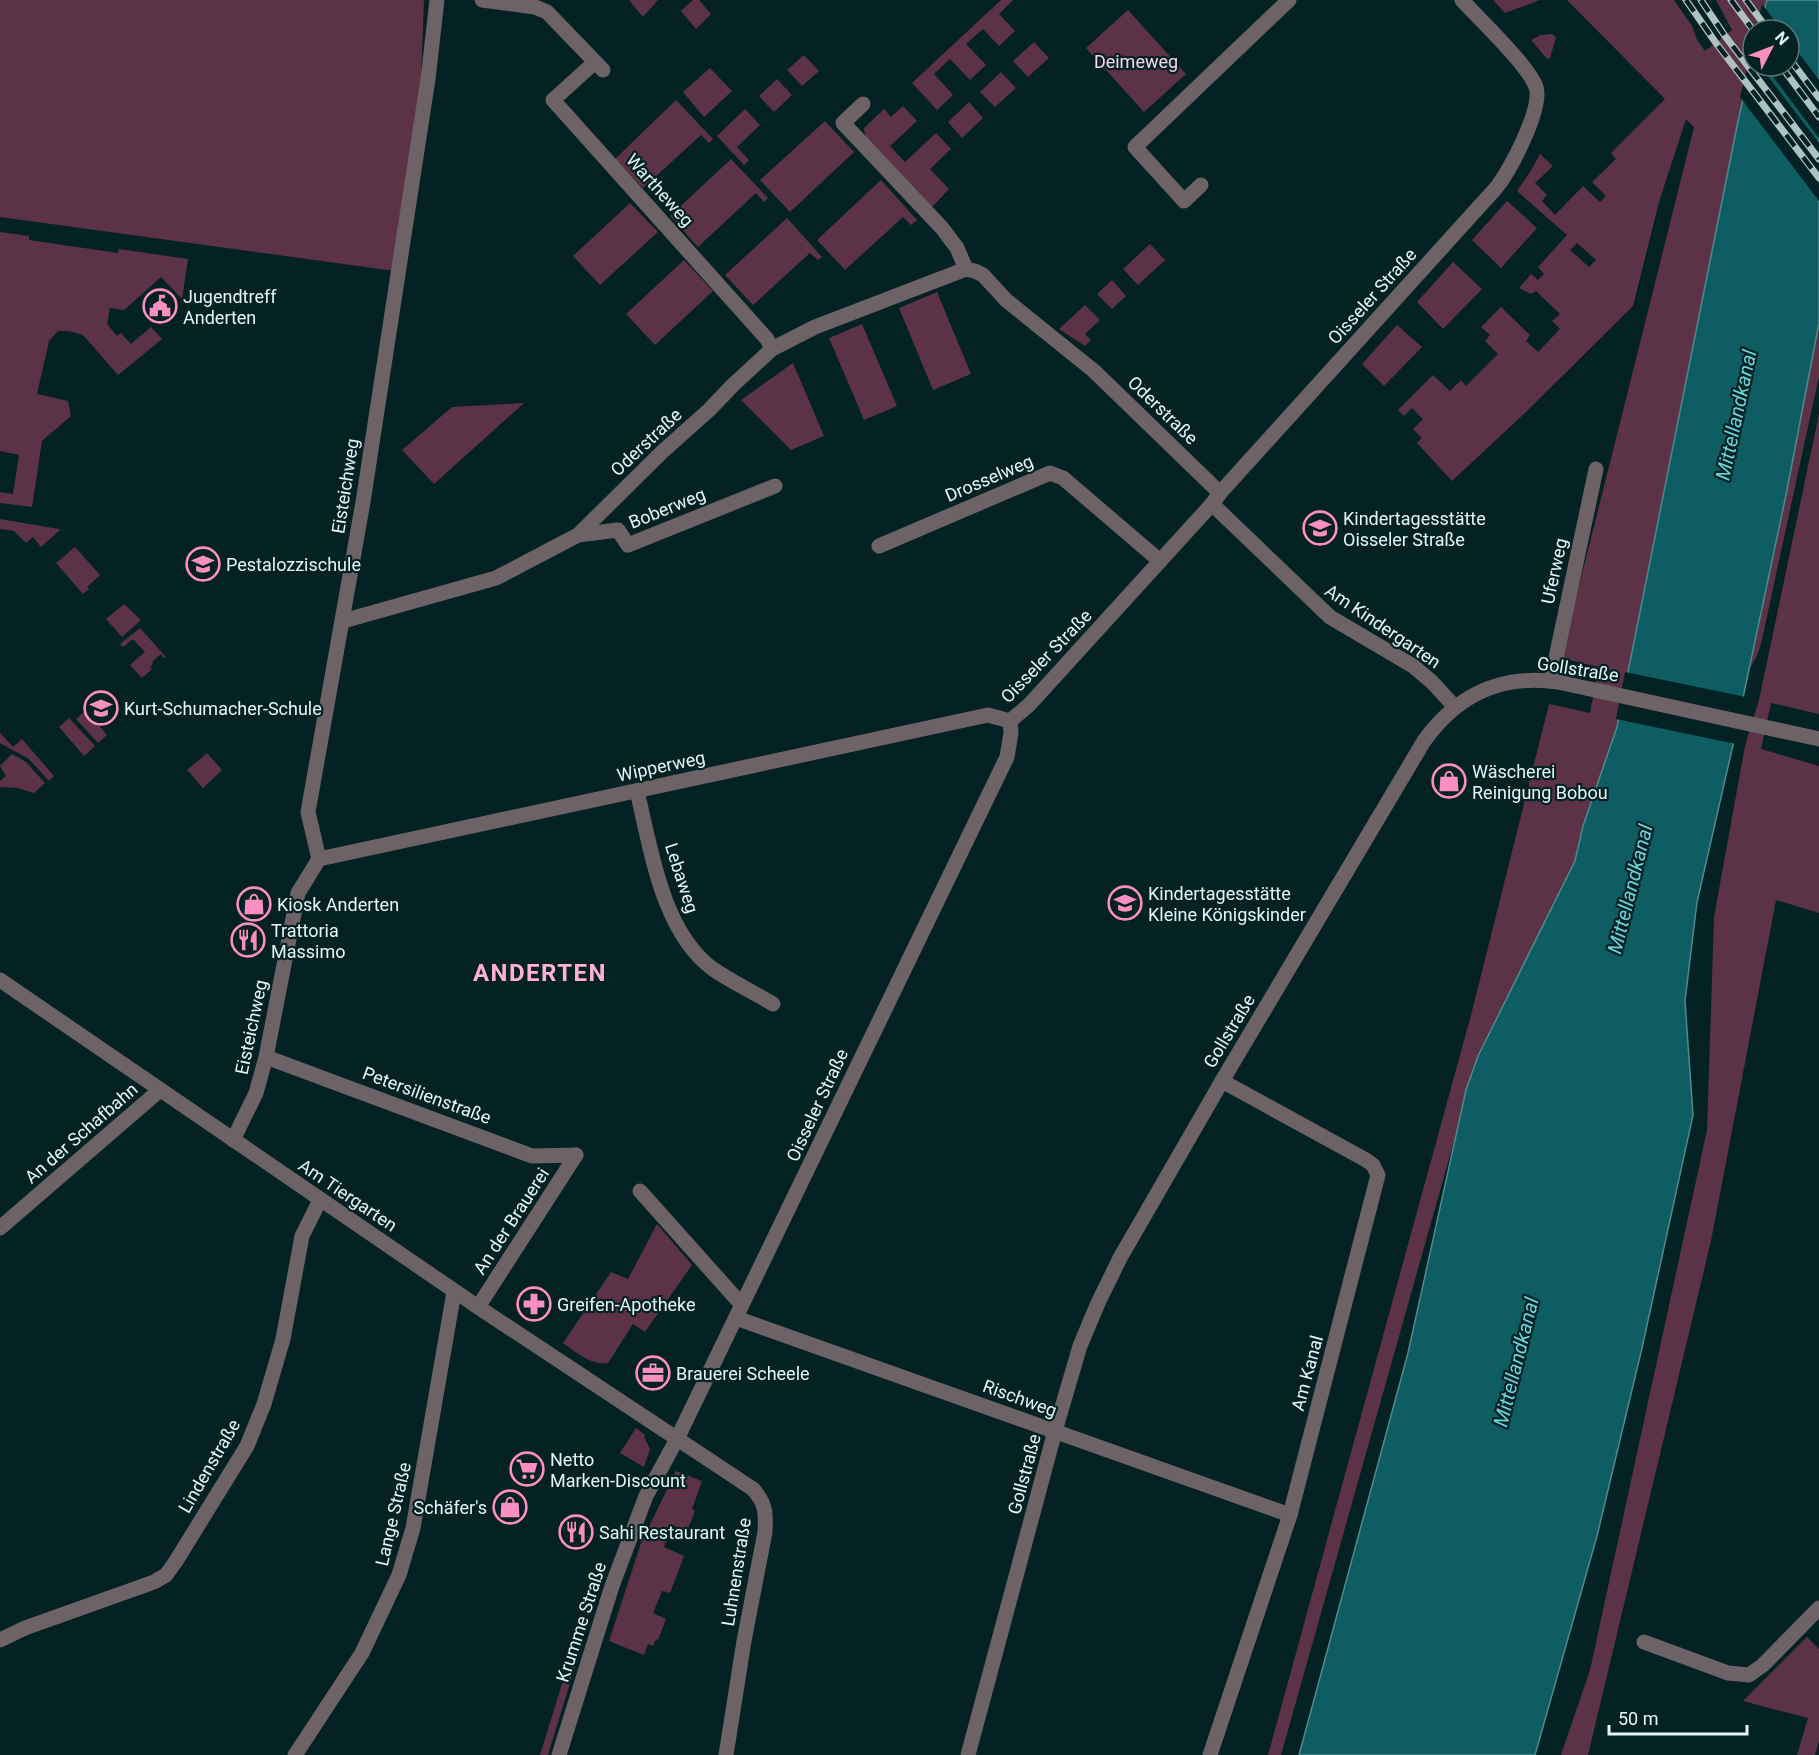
<svg xmlns="http://www.w3.org/2000/svg" width="1819" height="1755" font-family="Roboto,sans-serif">
  <rect width="100%" height="100%" fill="#042123"/>
  <g fill="#5c3346" fill-rule="evenodd">
    <path d="M 0,0 L 424,0 L 421,78 L 395,271 L 0,217 Z"/>
    <path d="M 629,0 L 658,0 L 643,17 Z"/>
    <path d="M 693,0 L 699,0 L 711,14 L 696,29 L 681,11 Z"/>
    <path d="M 1001,0 L 1013,0 L 999,14 L 1015,31 L 999,46 L 983,29 L 966,44 L 986,65 L 970,80 L 950,59 L 934,74 L 953,95 L 937,110 L 912,83 Z"/>
    <path d="M 1493,0 L 1540,0 L 1505,13 Z"/>
    <path d="M 1567,0 L 1674,0 L 1692,26 L 1697,40 L 1705,51 L 1732,30 L 1716,0 L 1767,0 L 1759,30 L 1753,30 L 1753,57 L 1738,121 L 1617,728 L 1583,826 L 1575,861 L 1478,1056 L 1281,1755 L 1268,1755 L 1471,1015 L 1549,704 L 1590,713 L 1599,667 L 1561,658 L 1694,127 L 1686,119 L 1659,202 L 1633,306 L 1526,412 L 1452,481 L 1417,443 L 1422,438 L 1413,429 L 1423,419 L 1412,408 L 1404,416 L 1398,410 L 1433,375 L 1450,391 L 1461,380 L 1466,386 L 1498,354 L 1485,341 L 1490,335 L 1481,327 L 1501,307 L 1530,335 L 1526,341 L 1538,352 L 1560,329 L 1552,321 L 1560,314 L 1536,291 L 1531,294 L 1519,288 L 1531,274 L 1538,280 L 1544,274 L 1538,267 L 1567,235 L 1517,191 L 1530,172 L 1540,154 L 1553,166 L 1535,183 L 1547,195 L 1542,201 L 1555,215 L 1583,186 L 1600,202 L 1606,196 L 1592,182 L 1616,159 L 1611,153 L 1665,99 ZM 1577,243 L 1596,260 L 1589,267 L 1570,250 Z"/>
    <path d="M 1128,10 L 1186,74 L 1144,112 L 1086,48 Z"/>
    <path d="M 1552,34 L 1556,37 L 1550,58 L 1547,59 L 1531,40 L 1541,35 Z"/>
    <path d="M 1034,42 L 1049,58 L 1028,77 L 1013,61 Z"/>
    <path d="M 804,55 L 819,71 L 802,86 L 787,70 Z"/>
    <path d="M 710,68 L 732,91 L 704,117 L 683,92 Z"/>
    <path d="M 1001,72 L 1016,88 L 995,107 L 980,92 Z"/>
    <path d="M 777,79 L 792,95 L 774,112 L 759,96 Z"/>
    <path d="M 676,100 L 713,139 L 709,143 L 701,135 L 643,188 L 615,159 Z"/>
    <path d="M 969,102 L 983,118 L 962,138 L 948,122 Z"/>
    <path d="M 903,106 L 917,121 L 890,146 L 905,162 L 936,133 L 951,149 L 930,169 L 949,189 L 932,207 L 865,136 L 864,128 L 884,109 L 891,117 Z"/>
    <path d="M 745,109 L 760,125 L 737,147 L 749,160 L 744,165 L 717,136 Z"/>
    <path d="M 825,121 L 854,152 L 790,212 L 760,180 Z"/>
    <path d="M 731,159 L 768,198 L 764,202 L 756,193 L 698,247 L 670,216 Z"/>
    <path d="M 881,180 L 917,220 L 911,225 L 903,217 L 845,270 L 817,240 Z"/>
    <path d="M 1507,201 L 1537,228 L 1501,268 L 1472,240 Z"/>
    <path d="M 630,203 L 658,232 L 600,285 L 573,256 Z"/>
    <path d="M 787,218 L 822,257 L 818,260 L 810,253 L 753,305 L 725,275 Z"/>
    <path d="M 0,232 L 29,236 L 29,240 L 118,253 L 119,249 L 188,259 L 182,299 L 161,277 L 124,310 L 110,308 L 107,324 L 117,336 L 121,333 L 131,344 L 151,327 L 162,339 L 118,375 L 83,335 L 69,331 L 58,331 L 49,341 L 37,394 L 68,401 L 71,416 L 42,441 L 32,507 L 0,503 L 0,492 L 13,494 L 19,455 L 0,451 Z"/>
    <path d="M 1150,244 L 1165,260 L 1138,285 L 1123,269 Z"/>
    <path d="M 684,260 L 713,291 L 655,345 L 626,314 Z"/>
    <path d="M 1453,262 L 1482,289 L 1443,329 L 1417,302 Z"/>
    <path d="M 1112,280 L 1126,296 L 1112,309 L 1097,294 Z"/>
    <path d="M 937,292 L 971,374 L 933,390 L 899,308 Z"/>
    <path d="M 1085,305 L 1100,320 L 1085,334 L 1091,340 L 1085,346 L 1059,329 Z"/>
    <path d="M 1819,323 L 1819,376 L 1761,644 L 1756,658 L 1749,669 L 1786,495 Z"/>
    <path d="M 862,324 L 897,406 L 864,420 L 829,338 Z"/>
    <path d="M 1397,325 L 1422,347 L 1384,386 L 1362,364 Z"/>
    <path d="M 793,363 L 824,436 L 791,450 L 741,400 Z"/>
    <path d="M 524,403 L 434,484 L 402,450 L 452,407 Z"/>
    <path d="M 1819,414 L 1819,714 L 1771,703 L 1761,749 L 1819,766 L 1819,913 L 1776,900 L 1711,1241 L 1588,1755 L 1561,1755 L 1590,1670 L 1707,1130 L 1714,917 L 1745,746 L 1759,700 Z"/>
    <path d="M 0,519 L 59,529 L 60,530 L 41,547 L 33,537 L 26,543 L 14,531 L 0,529 Z"/>
    <path d="M 75,547 L 100,575 L 87,587 L 89,589 L 83,594 L 56,563 Z"/>
    <path d="M 124,604 L 141,620 L 122,637 L 106,619 Z"/>
    <path d="M 140,628 L 166,657 L 164,658 L 161,654 L 152,662 L 153,664 L 150,667 L 152,669 L 142,678 L 130,665 L 145,652 L 133,639 L 123,647 L 120,644 Z"/>
    <path d="M 86,710 L 107,735 L 98,743 L 76,719 Z"/>
    <path d="M 69,718 L 95,746 L 84,756 L 59,727 Z"/>
    <path d="M 0,733 L 13,747 L 22,739 L 54,776 L 49,781 L 29,759 L 0,743 Z"/>
    <path d="M 207,753 L 222,770 L 203,788 L 187,770 Z"/>
    <path d="M 12,754 L 26,762 L 45,783 L 34,793 L 18,788 L 0,787 L 0,781 L 6,776 L 0,766 Z"/>
    <path d="M 657,1224 L 692,1265 L 645,1332 L 633,1324 L 608,1363 C 591,1366 576,1352 563,1343 L 611,1272 L 628,1279 Z"/>
    <path d="M 636,1428 L 645,1435 L 644,1437 L 650,1449 L 644,1467 L 620,1453 Z"/>
    <path d="M 676,1471 L 702,1481 L 692,1509 L 695,1511 L 687,1531 L 672,1525 L 664,1547 L 684,1556 L 670,1593 L 662,1591 L 653,1613 L 666,1619 L 658,1640 L 656,1639 L 653,1646 L 648,1644 L 644,1655 L 609,1641 L 641,1543 Z"/>
    <path d="M 1807,1637 L 1819,1649 L 1819,1741 L 1815,1755 L 1797,1755 L 1808,1718 L 1743,1701 Z"/>
    <path d="M 570,1658 L 577,1660 L 548,1755 L 540,1755 Z"/>
  </g>
  <path fill="#0e5d63" stroke="#4e8b8f" stroke-width="1.5" d="M 1767,0 L 1819,0 L 1819,323 L 1786,495 L 1733,745 L 1697,902 L 1685,1001 L 1693,1115 L 1642,1348 L 1597,1536 L 1535,1755 L 1299,1755 L 1408,1353 L 1466,1090 L 1478,1056 L 1575,861 L 1583,826 L 1617,727 L 1738,121 L 1753,57 L 1753,66 L 1789,66 L 1789,30 L 1759,30 Z"/>
  <g fill="#042123">
    <path d="M 1762,4 L 1782,30 L 1756,30 Z"/>
    <path d="M 1789,40 L 1819,80 L 1819,138 L 1765,66 L 1789,66 Z"/>
    <path d="M 1751,54 L 1753,66 L 1760,66 L 1819,143 L 1819,201 L 1740,97 Z"/>
    <path d="M 1625,672 L 1746,697 L 1736,744 L 1616,719 Z"/>
  </g>
  <g fill="none" stroke-linecap="round" stroke-linejoin="round">
    <g stroke="#6d6266" stroke-width="15">
      <path d="M 482,0 L 535,7 L 547,12 L 603,70"/>
      <path d="M 595,62 L 553,100 L 767,339 L 772,349"/>
      <path d="M 863,104 L 843,123 L 942,228 L 957,248 L 966,269"/>
      <path d="M 1201,185 L 1184,201 L 1135,147 L 1289,0"/>
      <path d="M 1212,504 L 1330,617 L 1413,666 L 1432,682 L 1454,706"/>
      <path d="M 578,535 L 618,530 L 628,545 L 775,486"/>
      <path d="M 879,546 L 1050,473 L 1063,478 L 1160,561"/>
      <path d="M 343,621 L 496,578 L 578,535 L 662,452 L 709,410 L 733,385 L 772,349 L 815,327 L 966,269 L 975,271 L 983,275 L 1006,300 L 1094,371 L 1220,493"/>
      <path d="M 1551,681 L 1596,469"/>
      <path d="M 1010,721 L 1029,705 L 1212,504 L 1220,493 L 1496,188 C 1510,171 1543,108 1536,87 C 1529,66 1479,19 1462,0"/>
      <path d="M 637,791 C 651,849 662,932 713,969 C 732,982 753,992 773,1004"/>
      <path d="M 319,859 L 988,715 L 1010,721"/>
      <path d="M 0,980 L 478,1307 L 753,1489 C 766,1504 766,1512 765,1532 L 744,1641 L 726,1755"/>
      <path d="M 266,1057 L 532,1156 L 576,1155"/>
      <path d="M 233,1140 L 256,1093 L 266,1057 L 298,893 L 319,859 L 308,812 L 363,502 L 428,79 L 437,0"/>
      <path d="M 640,1191 L 741,1304"/>
      <path d="M 0,1228 L 160,1090"/>
      <path d="M 478,1307 L 576,1155"/>
      <path d="M 736,1318 L 1290,1515"/>
      <path d="M 0,1640 L 25,1628 L 154,1582 L 166,1575 L 176,1561 L 247,1446 L 264,1404 L 283,1339 L 302,1236 L 320,1200"/>
      <path d="M 1644,1642 L 1728,1673 L 1749,1675 L 1763,1665 L 1819,1608"/>
      <path d="M 295,1755 L 362,1653 L 399,1575 L 413,1528 L 454,1292"/>
      <path d="M 559,1755 L 612,1586 L 646,1496 L 677,1439 L 1007,757 L 1011,733 L 1010,721"/>
      <path d="M 968,1755 L 1055,1431 L 1080,1346 L 1098,1303 L 1120,1258 L 1222,1081 L 1424,741 C 1458,694 1501,674 1558,682 L 1819,739"/>
      <path d="M 1210,1755 L 1290,1515 L 1378,1175 L 1373,1165 L 1366,1160 L 1222,1081"/>
    </g>
    <g stroke="#aec2c3" stroke-width="7">
      <g id="rail">
        <path d="M 1686,0 L 1716,43 L 1819,178"/>
        <path d="M 1701,0 L 1725,36 L 1819,159"/>
        <path d="M 1731,0 L 1753,30"/>
        <path d="M 1746,0 L 1768,30"/>
        <path d="M 1789,58 L 1819,98"/>
        <path d="M 1781,66 L 1819,117"/>
      </g>
    </g>
    <use href="#rail" stroke="#042123" stroke-width="4.5" stroke-dasharray="14" stroke-linecap="butt"/>
  </g>
  <defs>
    <g id="civic-ring" transform="scale(1.725)"><circle r="9.5" fill="#042123" stroke="#fc8fc1" stroke-width="1.5"/><path d="M-.6-6.5H3V-4.5H.6V-3L4-1V1h2V6H-6V1h2V-1L-.6-3ZM-1.2 2.5V6h2.4V2.5Z" fill="#fc8fc1"/></g>
    <g id="school-ring" transform="scale(1.725)"><circle r="9.5" fill="#042123" stroke="#fc8fc1" stroke-width="1.5"/><path d="M0-5L7-2L0 1L-7-2ZM-4 1L0 2.5L4 1V4Q0 6-4 4Z" fill="#fc8fc1"/></g>
    <g id="shop-ring" transform="scale(1.725)"><circle r="9.5" fill="#042123" stroke="#fc8fc1" stroke-width="1.5"/><path d="M-5-2.5h2.3a2.7 3.5 0 0 1 5.4 0H5L5.5 6h-11ZM-1.5-2.5h3a1.5 2.3 0 0 0-3 0Z" fill="#fc8fc1"/></g>
    <g id="restaurant-ring" transform="scale(1.725)"><circle r="9.5" fill="#042123" stroke="#fc8fc1" stroke-width="1.5"/><path d="M-5-6h1v4h1v-4h1v4h1v-4h1v5L-1.5 .5V6h-2V.5L-5-1ZM5-6V6H3V1.5H1.5Q1.5-4 5-6Z" fill="#fc8fc1"/></g>
    <g id="pharmacy-ring" transform="scale(1.725)"><circle r="9.5" fill="#042123" stroke="#fc8fc1" stroke-width="1.5"/><path d="M-2-6h4v4h4v4h-4v4h-4v-4h-4v-4h4Z" fill="#fc8fc1"/></g>
    <g id="office-ring" transform="scale(1.725)"><circle r="9.5" fill="#042123" stroke="#fc8fc1" stroke-width="1.5"/><path d="M-6-3h4V-5.5h4V-3h4V5H-6ZM-1-4.5V-3h2v-1.5ZM-6 0V1H6V0Z" fill="#fc8fc1"/></g>
    <g id="supermarket-ring" transform="scale(1.725)"><circle r="9.5" fill="#042123" stroke="#fc8fc1" stroke-width="1.5"/><path d="M-6-5.5h2.5l.6 2H6L4.5 2H-2.5L-4.4-4H-6ZM-1.5 3.2a1.3 1.3 0 1 0 .1 0ZM3 3.2a1.3 1.3 0 1 0 .1 0Z" fill="#fc8fc1"/></g>
  </defs>
  <g fill-rule="evenodd">
    <use href="#civic-ring" x="160" y="306"/>
    <use href="#school-ring" x="1320" y="528"/>
    <use href="#school-ring" x="203" y="564"/>
    <use href="#school-ring" x="101" y="708"/>
    <use href="#shop-ring" x="1449" y="781"/>
    <use href="#school-ring" x="1125" y="903"/>
    <use href="#shop-ring" x="254" y="904"/>
    <use href="#restaurant-ring" x="248" y="940"/>
    <use href="#pharmacy-ring" x="534" y="1304"/>
    <use href="#office-ring" x="653" y="1373"/>
    <use href="#supermarket-ring" x="527" y="1469"/>
    <use href="#shop-ring" x="510" y="1507"/>
    <use href="#restaurant-ring" x="576" y="1532"/>
  </g>
  <g text-anchor="middle" dominant-baseline="central" stroke-width="4.5" stroke-linejoin="round" paint-order="stroke">
    <g font-size="18" fill="#f9d8e5" stroke="#042123">
      <text x="1136" y="61">Deimeweg</text>
    </g>
    <g font-size="18" fill="#e5f6f7" stroke="#042123">
      <text transform="translate(660 190) rotate(48)">Wartheweg</text>
      <text transform="translate(1372 296) rotate(-48)">Oisseler Straße</text>
      <text transform="translate(1163 410) rotate(44)">Oderstraße</text>
      <text transform="translate(646 442) rotate(-43)">Oderstraße</text>
      <text transform="translate(989 478) rotate(-23)">Drosselweg</text>
      <text transform="translate(345 486) rotate(-81)">Eisteichweg</text>
      <text transform="translate(667 508) rotate(-22)">Boberweg</text>
      <text transform="translate(1554 571) rotate(-78)">Uferweg</text>
      <text transform="translate(1383 626) rotate(34)">Am Kindergarten</text>
      <text transform="translate(1046 656) rotate(-46)">Oisseler Straße</text>
      <text transform="translate(1578 669) rotate(9)">Gollstraße</text>
      <text transform="translate(661 766) rotate(-12)">Wipperweg</text>
      <text transform="translate(682 878) rotate(72)">Lebaweg</text>
      <text transform="translate(251 1027) rotate(-78)">Eisteichweg</text>
      <text transform="translate(1229 1031) rotate(-59)">Gollstraße</text>
      <text transform="translate(427 1095) rotate(20)">Petersilienstraße</text>
      <text transform="translate(817 1105) rotate(-65)">Oisseler Straße</text>
      <text transform="translate(81 1133) rotate(-41)">An der Schafbahn</text>
      <text transform="translate(348 1195) rotate(34)">Am Tiergarten</text>
      <text transform="translate(511 1221) rotate(-57)">An der Brauerei</text>
      <text transform="translate(1307 1373) rotate(-75)">Am Kanal</text>
      <text transform="translate(1020 1398) rotate(20)">Rischweg</text>
      <text transform="translate(209 1466) rotate(-60)">Lindenstraße</text>
      <text transform="translate(1024 1474) rotate(-75)">Gollstraße</text>
      <text transform="translate(393 1514) rotate(-77)">Lange Straße</text>
      <text transform="translate(736 1572) rotate(-81)">Luhnenstraße</text>
      <text transform="translate(581 1622) rotate(-72)">Krumme Straße</text>
    </g>
    <g font-size="18" fill="#e5f6f7" stroke="#042123" text-anchor="start">
      <text x="183" y="296">Jugendtreff<tspan x="183" dy="21">Anderten</tspan></text>
      <text x="1343" y="518">Kindertagesstätte<tspan x="1343" dy="21">Oisseler Straße</tspan></text>
      <text x="226" y="564">Pestalozzischule</text>
      <text x="124" y="708">Kurt-Schumacher-Schule</text>
      <text x="1472" y="771">Wäscherei<tspan x="1472" dy="21">Reinigung Bobou</tspan></text>
      <text x="1148" y="893">Kindertagesstätte<tspan x="1148" dy="21">Kleine Königskinder</tspan></text>
      <text x="277" y="904">Kiosk Anderten</text>
      <text x="271" y="930">Trattoria<tspan x="271" dy="21">Massimo</tspan></text>
      <text x="557" y="1304">Greifen-Apotheke</text>
      <text x="676" y="1373">Brauerei Scheele</text>
      <text x="550" y="1459">Netto<tspan x="550" dy="21">Marken-Discount</tspan></text>
      <text x="487" y="1507" text-anchor="end">Schäfer's</text>
      <text x="599" y="1532">Sahi Restaurant</text>
    </g>
    <g font-size="20" font-style="italic" fill="#69d5df" stroke="#042123">
      <text transform="translate(1736 415) rotate(-78)">Mittellandkanal</text>
      <text transform="translate(1630 889) rotate(-76)">Mittellandkanal</text>
      <text transform="translate(1516 1362) rotate(-76)">Mittellandkanal</text>
    </g>
    <g font-size="24" font-weight="bold" letter-spacing="1.5" fill="#ffb1d3" stroke="#042123">
      <text x="540" y="973">ANDERTEN</text>
    </g>
  </g>
  <g transform="translate(1771 48) rotate(48)"><circle r="28" fill="#042123" stroke="#5e7678" stroke-width="1.5"/>
  <path d="M0-4.5L10 22L0 15L-10 22Z" fill="#fc8fc1"/>
  <text y="-9" font-size="16" font-weight="bold" text-anchor="middle" fill="#e5f6f7">N</text>
  </g>
  <path d="M1609 1725v9h138v-9" fill="none" stroke="#e5f6f7" stroke-width="3"/>
  <text x="1618" y="1725" font-size="18" fill="#e5f6f7" stroke="#042123" stroke-width="4.5" paint-order="stroke">50 m</text>
</svg>
